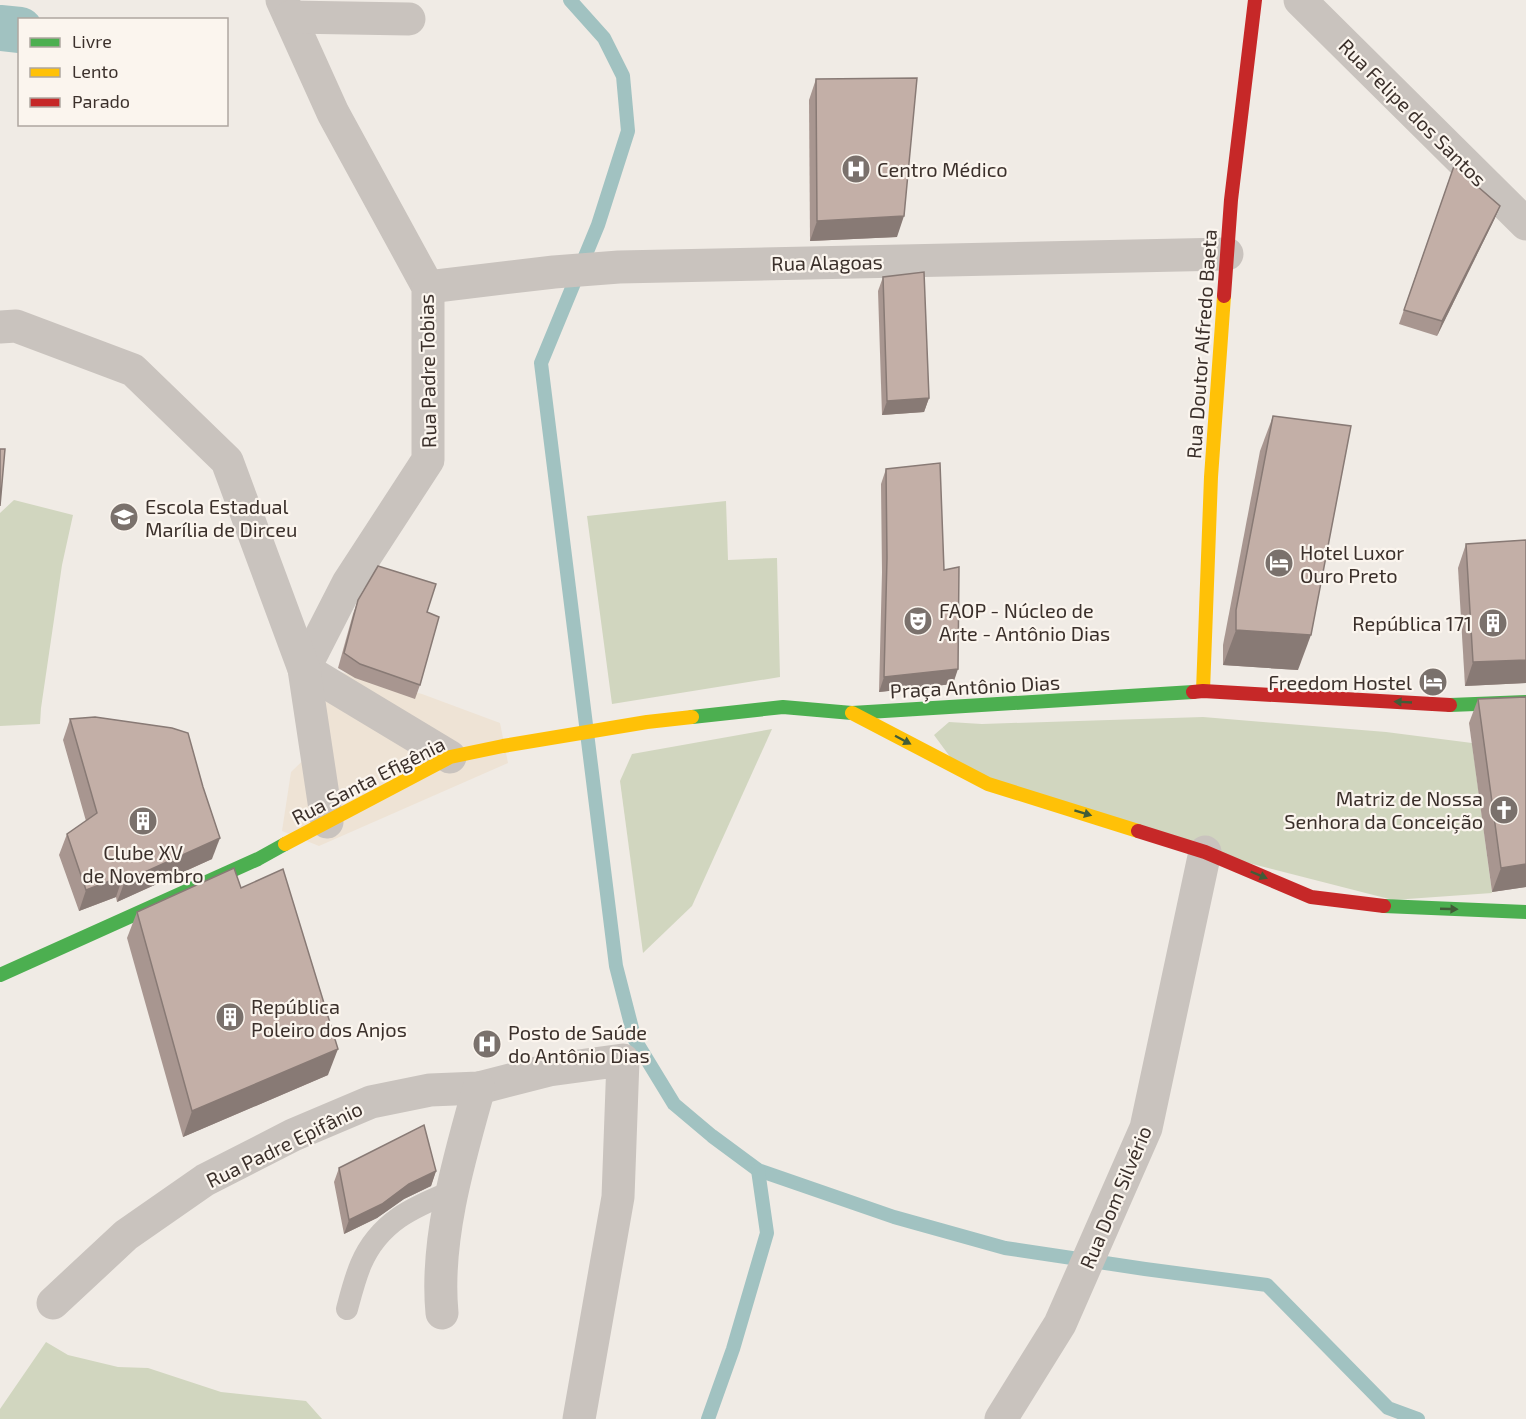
<svg xmlns="http://www.w3.org/2000/svg" width="1526" height="1419" font-family="'Exo 2',sans-serif">
  <rect width="100%" height="100%" fill="#f0ebe5"/>
  <g fill="#d1d6bf">
    <path d="M 14,500 L 73,515 L 62,565 L 41,708 L 40,724 L 0,726 L 0,513 Z"/>
    <path d="M 726,501 L 728,560 L 777,558 L 780,677 L 612,704 L 587,516 Z"/>
    <path d="M 1203,717 L 1386,732 L 1472,743 L 1492,893 L 1393,900 L 1225,857 L 959,769 L 934,735 L 949,722 L 982,724 Z"/>
    <path d="M 772,729 L 692,906 L 643,953 L 620,781 L 632,754 Z"/>
    <path d="M 46,1342 L 68,1355 L 118,1367 L 148,1368 L 221,1392 L 306,1401 L 322,1419 L 0,1419 L 0,1409 Z"/>
  </g>
  <path fill="#eee3d5" d="M 315,665 L 422,694 L 500,723 L 508,763 L 319,846 L 282,831 L 291,772 L 316,748 Z"/>
  <g fill="none" stroke-linecap="round" stroke-linejoin="round">
    <g stroke="#a1c2c1" stroke-width="14">
      <path d="M 570,0 L 604,38 L 623,76 L 628,131 L 598,225 L 541,363 L 616,966 L 635,1040 L 674,1104 L 712,1136 L 758,1170 L 894,1217 L 1005,1248 L 1145,1269 L 1267,1285 L 1388,1408 L 1418,1419"/>
      <path d="M 708,1419 L 733,1349 L 767,1233 L 758,1170"/>
    </g>
    <path stroke="#a1c2c1" stroke-width="46" d="M 0,28 L 20,30"/>
    <path stroke="#c9c3be" stroke-width="22" d="M 347,1309 C 351,1294 355,1278 361,1264 C 379,1222 413,1207 453,1191"/>
    <g stroke="#c9c3be" stroke-width="33">
      <path d="M 282,0 L 333,113 L 428,287 L 428,460 L 348,583 L 304,669 L 450,757"/>
      <path d="M 1300,0 L 1526,224"/>
      <path d="M 290,17 L 409,19"/>
      <path d="M 428,287 L 554,272 L 619,267 L 1227,254"/>
      <path d="M 0,327 L 16,326 L 133,370 L 227,461 L 304,669 L 327,822"/>
      <path d="M 53,1303 L 126,1235 L 205,1180 L 293,1135 L 371,1102 L 430,1090 L 479,1088 L 549,1070 L 623,1060 L 618,1197 L 579,1419"/>
      <path d="M 442,1313 C 435,1240 459,1159 479,1088"/>
      <path d="M 1001,1419 L 1060,1324 L 1146,1128 L 1205,852"/>
    </g>
    <g stroke="#4caf50" stroke-width="14">
      <path d="M 1450,705 L 1526,702"/>
      <path d="M 692,717 L 783,707 L 852,713 L 1193,692"/>
      <path d="M 1384,906 L 1526,912"/>
      <path d="M 0,975 L 258,859 L 285,844"/>
    </g>
    <g stroke="#ffc107" stroke-width="14">
      <path d="M 1203,691 L 1211,477 L 1224,296"/>
      <path d="M 852,713 L 988,784 L 1138,831"/>
      <path d="M 285,844 L 450,757 L 503,746 L 647,722 L 692,717"/>
    </g>
    <g stroke="#c62828" stroke-width="14">
      <path d="M 1224,296 L 1231,200 L 1255,0"/>
      <path d="M 1193,692 L 1203,691 L 1450,705"/>
      <path d="M 1138,831 L 1205,852 L 1311,897 L 1384,906"/>
    </g>
  </g>
  <g fill="#a89690">
    <path d="M 816,79 L 897,237 L 810,241 L 809,100 Z"/>
    <path d="M 1454,166 L 1500,206 L 1494,220 L 1437,336 L 1399,324 Z"/>
    <path d="M 883,277 L 929,398 L 924,412 L 882,415 L 878,291 Z"/>
    <path d="M 1273,416 L 1298,670 L 1223,665 L 1223,645 L 1260,451 Z"/>
    <path d="M 886,469 L 944,570 L 953,684 L 879,692 L 882,572 L 881,484 Z"/>
    <path d="M 1526,540 L 1526,683 L 1465,686 L 1458,568 L 1466,544 Z"/>
    <path d="M 358,600 L 427,612 L 420,685 L 415,699 L 355,678 L 338,668 L 353,614 Z"/>
    <path d="M 1478,699 L 1526,887 L 1492,892 L 1469,723 Z"/>
    <path d="M 70,719 L 212,859 L 117,902 L 116,897 L 79,911 L 59,855 L 67,834 L 86,821 L 63,740 Z"/>
    <path d="M 241,888 L 328,1075 L 183,1137 L 127,938 L 137,912 Z"/>
    <path d="M 339,1168 L 436,1171 L 431,1186 L 404,1199 L 377,1218 L 344,1234 L 334,1182 Z"/>
  </g>
  <g fill="#887a75">
    <path d="M 1500,206 L 1494,220 L 1437,336 L 1442,321 Z"/>
    <path d="M 904,216 L 897,237 L 810,241 L 817,221 Z"/>
    <path d="M 929,398 L 924,412 L 882,415 L 887,401 Z"/>
    <path d="M 1236,630 L 1311,635 L 1298,670 L 1223,665 Z"/>
    <path d="M 1526,660 L 1526,683 L 1465,686 L 1473,662 Z"/>
    <path d="M 958,669 L 953,684 L 879,692 L 884,677 Z"/>
    <path d="M 220,838 L 212,859 L 117,902 L 125,881 Z"/>
    <path d="M 1526,864 L 1526,887 L 1492,892 L 1501,868 Z"/>
    <path d="M 123,876 L 116,897 L 79,911 L 86,890 Z"/>
    <path d="M 338,1049 L 328,1075 L 183,1137 L 192,1111 Z"/>
    <path d="M 436,1171 L 431,1186 L 404,1199 L 377,1218 L 344,1234 L 349,1220 L 409,1184 Z"/>
  </g>
  <g fill="#c3afa7" stroke="#887a75" stroke-width="1.5">
    <path d="M 917,78 L 904,216 L 817,221 L 816,79 Z"/>
    <path d="M 1454,166 L 1500,206 L 1442,321 L 1404,310 Z"/>
    <path d="M 924,272 L 929,398 L 887,401 L 883,277 Z"/>
    <path d="M 1273,416 L 1351,426 L 1311,635 L 1236,630 L 1236,610 Z"/>
    <path d="M 0,449 L 5,449 L 0,506 Z"/>
    <path d="M 940,463 L 944,570 L 959,567 L 958,669 L 884,677 L 887,558 L 886,469 Z"/>
    <path d="M 1526,540 L 1526,660 L 1473,662 L 1466,544 Z"/>
    <path d="M 378,566 L 436,584 L 427,612 L 439,617 L 420,685 L 360,664 L 344,653 L 358,600 Z"/>
    <path d="M 1526,697 L 1526,864 L 1501,868 L 1478,699 Z"/>
    <path d="M 95,717 L 172,728 L 188,733 L 203,787 L 220,838 L 125,881 L 123,876 L 86,890 L 67,834 L 97,813 L 70,719 Z"/>
    <path d="M 234,868 L 241,888 L 283,869 L 338,1049 L 192,1111 L 137,912 Z"/>
    <path d="M 424,1125 L 436,1171 L 409,1184 L 382,1204 L 349,1220 L 339,1168 Z"/>
  </g>
  <defs><path id="oneway-solid" d="M-6-.8H1V-3.2L6.5 0L1 3.2V.8H-6Z" transform="scale(1.5)"/></defs>
  <g fill="#415c38">
    <use href="#oneway-solid" transform="translate(1403 702) rotate(-177)"/>
    <use href="#oneway-solid" transform="translate(903 740) rotate(28)"/>
    <use href="#oneway-solid" transform="translate(1083 813) rotate(17)"/>
    <use href="#oneway-solid" transform="translate(1259 875) rotate(23)"/>
    <use href="#oneway-solid" transform="translate(1449 909) rotate(2)"/>
  </g>
  <defs>
    <g id="hospital-disc" transform="scale(1.5)"><circle r="9.5" fill="#7a716c" stroke="#fbf5ee"/><path d="M-5-5h3v3.5h4V-5h3V5h-3V1.5h-4V5h-3Z" fill="#fff"/></g>
    <g id="school-disc" transform="scale(1.5)"><circle r="9.5" fill="#7a716c" stroke="#fbf5ee"/><path d="M0-5L7-2L0 1L-7-2ZM-4 1L0 2.5L4 1V4Q0 6-4 4Z" fill="#fff"/></g>
    <g id="hotel-disc" transform="scale(1.5)"><circle r="9.5" fill="#7a716c" stroke="#fbf5ee"/><path d="M-6-4.5h1.5V1H6V5H4.5V3h-9V5H-6ZM-4 0a1.8 1.8 0 1 1 3.6 0ZM.5 0V-2.5h3Q6-2.5 6 0Z" fill="#fff"/></g>
    <g id="theatre-disc" transform="scale(1.5)"><circle r="9.5" fill="#7a716c" stroke="#fbf5ee"/><path d="M-5-5.5Q0-4 5-5.5V0Q5 5 0 6Q-5 5-5 0ZM-3.3-2.5H-1v1.5H-3.3ZM1-2.5H3.3v1.5H1ZM-2.8 1Q0 5.5 2.8 1Z" fill="#fff"/></g>
    <g id="building-disc" transform="scale(1.5)"><circle r="9.5" fill="#7a716c" stroke="#fbf5ee"/><path d="M-4-6H4V6H1V3H-1V6H-4ZM-2.5-4.3h1.7v1.8h-1.7ZM.8-4.3h1.7v1.8H.8ZM-2.5-1h1.7V.8h-1.7ZM.8-1h1.7V.8H.8Z" fill="#fff"/></g>
    <g id="church-disc" transform="scale(1.5)"><circle r="9.5" fill="#7a716c" stroke="#fbf5ee"/><path d="M-1.2-6h2.4v3.5h3.3v2.4h-3.3V6h-2.4V-.1h-3.3v-2.4h3.3Z" fill="#fff"/></g>
  </defs>
  <g fill-rule="evenodd">
    <use href="#hospital-disc" x="856" y="169"/>
    <use href="#school-disc" x="124" y="517"/>
    <use href="#hotel-disc" x="1279" y="563"/>
    <use href="#theatre-disc" x="918" y="621"/>
    <use href="#building-disc" x="1493" y="623"/>
    <use href="#hotel-disc" x="1433" y="682"/>
    <use href="#church-disc" x="1504" y="810"/>
    <use href="#building-disc" x="143" y="821"/>
    <use href="#building-disc" x="230" y="1017"/>
    <use href="#hospital-disc" x="487" y="1044"/>
  </g>
  <g text-anchor="middle" dominant-baseline="central" stroke-width="4.5" stroke-linejoin="round" paint-order="stroke">
    <g font-size="20" fill="#3b302b" stroke="#fbf5ee">
      <text transform="translate(1413 112) rotate(45)">Rua Felipe dos Santos</text>
      <text transform="translate(827 262) rotate(-1)">Rua Alagoas</text>
      <text transform="translate(1201 344) rotate(-86)">Rua Doutor Alfredo Baeta</text>
      <text transform="translate(427 371) rotate(-91)">Rua Padre Tobias</text>
      <text transform="translate(975 686) rotate(-3)">Praça Antônio Dias</text>
      <text transform="translate(368 780) rotate(-27)">Rua Santa Efigênia</text>
      <text transform="translate(284 1144) rotate(-26)">Rua Padre Epifânio</text>
      <text transform="translate(1115 1197) rotate(-67)">Rua Dom Silvério</text>
    </g>
    <g font-size="20" fill="#3b302b" stroke="#fbf5ee" text-anchor="start">
      <text x="877" y="169">Centro Médico</text>
      <text x="145" y="506">Escola Estadual<tspan x="145" dy="23">Marília de Dirceu</tspan></text>
      <text x="1300" y="552">Hotel Luxor<tspan x="1300" dy="23">Ouro Preto</tspan></text>
      <text x="939" y="610">FAOP - Núcleo de<tspan x="939" dy="23">Arte - Antônio Dias</tspan></text>
      <text x="1472" y="623" text-anchor="end">República 171</text>
      <text x="1412" y="682" text-anchor="end">Freedom Hostel</text>
      <text x="1483" y="798" text-anchor="end">Matriz de Nossa<tspan x="1483" dy="23">Senhora da Conceição</tspan></text>
      <text x="143" y="852" text-anchor="middle">Clube XV<tspan x="143" dy="23">de Novembro</tspan></text>
      <text x="251" y="1006">República<tspan x="251" dy="23">Poleiro dos Anjos</tspan></text>
      <text x="508" y="1032">Posto de Saúde<tspan x="508" dy="23">do Antônio Dias</tspan></text>
    </g>
  </g>
  <rect x="18" y="18" width="210" height="108" fill="#fbf5ee" stroke="#aea6a0" stroke-width="1.5"/>
  <rect x="30" y="38" width="30" height="9" fill="#4caf50" stroke="#aea6a0" stroke-width="1.5"/>
  <text x="72" y="48" font-size="18" fill="#3b302b">Livre</text>
  <rect x="30" y="68" width="30" height="9" fill="#ffc107" stroke="#aea6a0" stroke-width="1.5"/>
  <text x="72" y="78" font-size="18" fill="#3b302b">Lento</text>
  <rect x="30" y="98" width="30" height="9" fill="#c62828" stroke="#aea6a0" stroke-width="1.5"/>
  <text x="72" y="108" font-size="18" fill="#3b302b">Parado</text>
</svg>
